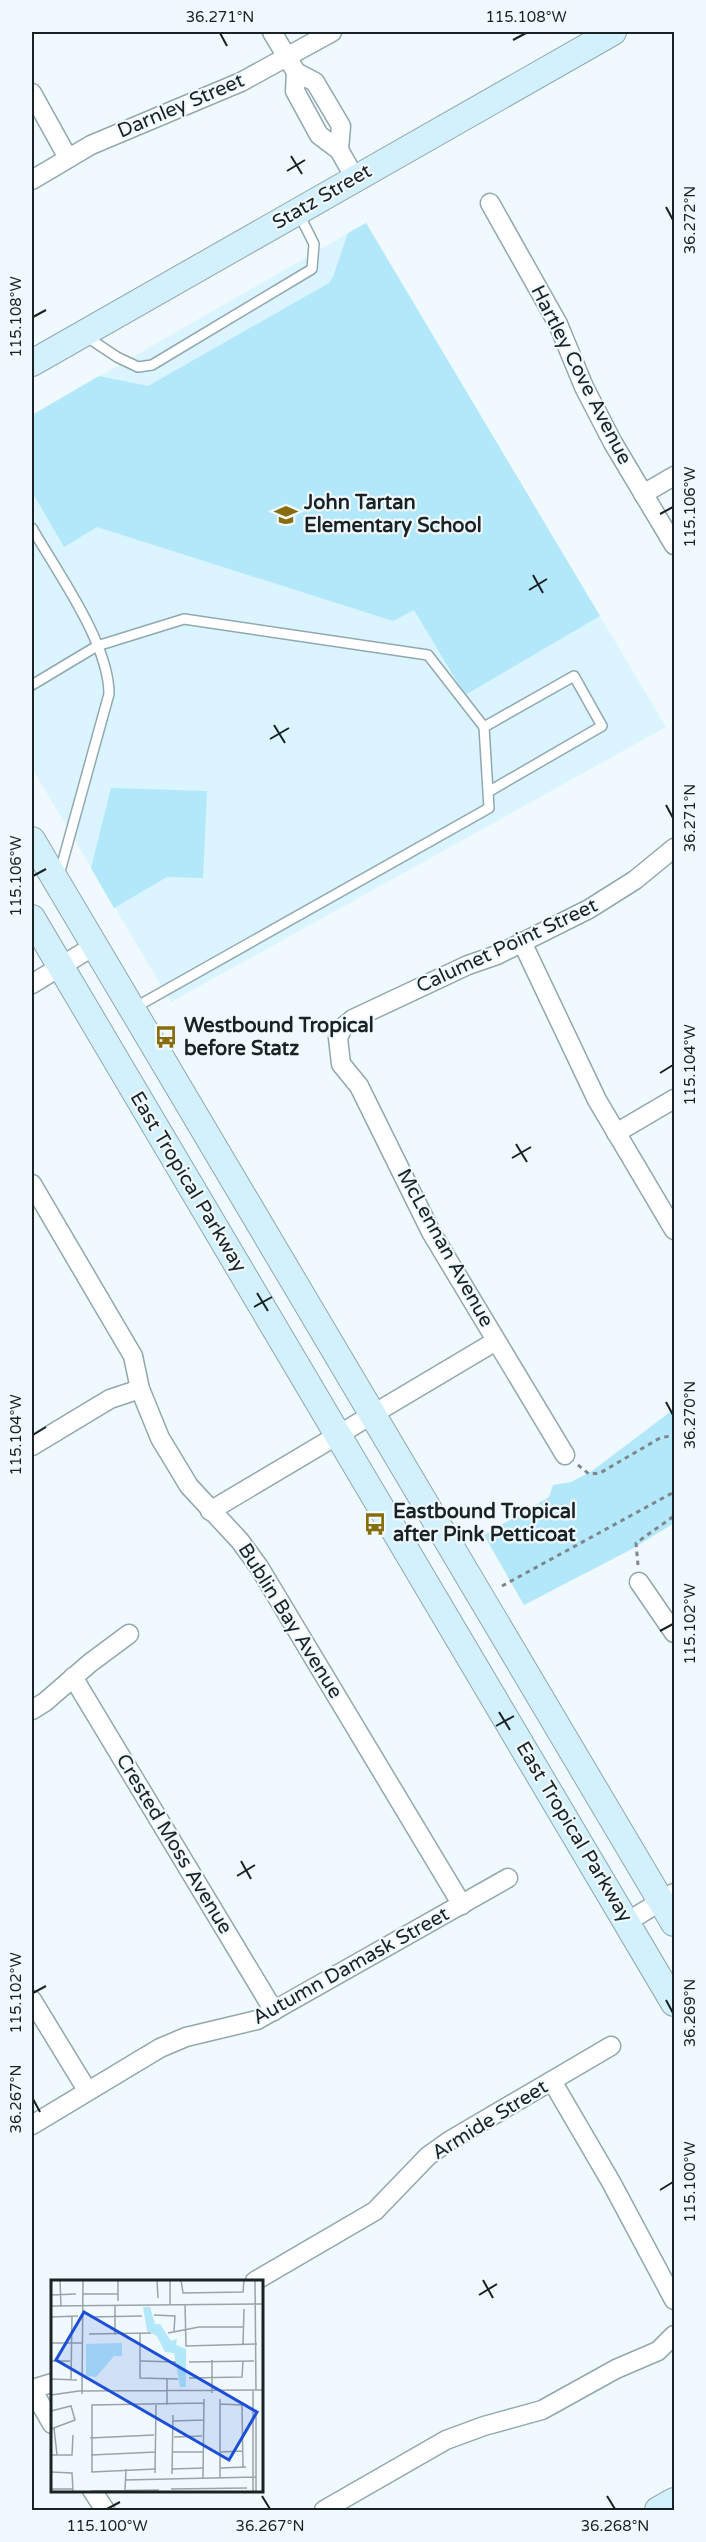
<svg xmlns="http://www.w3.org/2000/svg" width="706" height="2542" font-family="'Varela Round',sans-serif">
  <rect width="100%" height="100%" fill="#f0f9fd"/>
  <path fill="#daf5ff" d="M 366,223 L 666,727 L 171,1002 L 32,768 L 32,415 Z"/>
  <g fill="#b3e7fa">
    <path d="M 366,223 L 600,616 L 465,695 L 414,610 L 393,621 L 97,527 L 64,547 L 32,492 L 32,415 L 99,376 L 148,386 L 329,283 L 333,277 L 348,233 Z"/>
    <path d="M 111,788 L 207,791 L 203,878 L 167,877 L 114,908 L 91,868 Z"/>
    <path d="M 674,1409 L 674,1523 L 632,1549 L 524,1605 L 484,1535 L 549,1497 L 553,1485 L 571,1482 L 592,1471 Z"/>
  </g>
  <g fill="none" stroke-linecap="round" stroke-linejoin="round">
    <g stroke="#91a8b0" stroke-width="12">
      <g id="lane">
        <path d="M 84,335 L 117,357 L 138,367 L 152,365 L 312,269 L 314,244 L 299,214"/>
        <path d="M 32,528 C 57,572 109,643 109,694 L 59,875"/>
        <path d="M 32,685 L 97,646 L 184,619 L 428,655 L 484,727"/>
        <path d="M 134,1008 L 489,808 L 484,727 L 574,676 L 602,726 L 488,792"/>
      </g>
    </g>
    <g stroke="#91a8b0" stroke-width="21">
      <g id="street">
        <path d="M 272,32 L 296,72 L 315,82 L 341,126 L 339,150"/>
        <path d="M 296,72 L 295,91 L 319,135 L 339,150 L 355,178"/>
        <path d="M 32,93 L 68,158"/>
        <path d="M 32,180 L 91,145 L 241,82 L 332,32"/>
        <path d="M 490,203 L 558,324 L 584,387 L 613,443 L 674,545"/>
        <path d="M 643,494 L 674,476"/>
        <path d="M 522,942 L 597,1100 L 674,1230"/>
        <path d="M 32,984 L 94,946"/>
        <path d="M 616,1133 L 674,1099"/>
        <path d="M 32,1184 L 133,1356 L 140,1389 L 160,1438 L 189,1486 L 240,1541 L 259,1567 L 462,1905"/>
        <path d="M 32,1446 L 110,1399 L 140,1389"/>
        <path d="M 565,1455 L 431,1232 L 359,1086 L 341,1064 L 338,1038 L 343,1027 L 353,1019 L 468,965 L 497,955 L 589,909 L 635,880 L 674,848"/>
        <path d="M 210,1511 L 496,1341"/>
        <path d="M 639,1582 L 674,1633"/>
        <path d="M 73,1677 L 274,2011"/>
        <path d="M 32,1710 L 45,1702 L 90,1663 L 129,1634"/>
        <path d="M 627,1922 L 674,1893"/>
        <path d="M 32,2000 L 87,2090"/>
        <path d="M 552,2081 L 611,2182 L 674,2300"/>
        <path d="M 32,2125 L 160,2048 L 186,2037 L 257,2020 L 508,1878"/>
        <path d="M 255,2281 L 375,2211 L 428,2156 L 449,2141 L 611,2046"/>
        <path d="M 32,2389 L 52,2424"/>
        <path d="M 32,2389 L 52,2383"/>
        <path d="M 92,2490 L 105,2510"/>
        <path d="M 324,2510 L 446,2440 L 484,2426 L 542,2410 L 616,2369 L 658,2351 L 674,2335"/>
      </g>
    </g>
    <g stroke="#91a8b0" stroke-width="28">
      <g id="secondary">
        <path d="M 32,363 L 613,32"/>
        <path d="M 32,840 L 674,1923"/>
        <path d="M 32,918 L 674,2003"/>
        <path d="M 658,2510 L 674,2501"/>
      </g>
    </g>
    <g stroke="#7e878b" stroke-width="3" stroke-dasharray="4.5 4.5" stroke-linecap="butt">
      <path d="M 578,1465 L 589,1474 L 600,1473 L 660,1438 L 674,1435"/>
      <path d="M 638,1565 L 636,1543 L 674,1516"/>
      <path d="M 502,1586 L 674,1492"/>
    </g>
    <use href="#lane" stroke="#fff" stroke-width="9"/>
    <use href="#street" stroke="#fff" stroke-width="18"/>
    <use href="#secondary" stroke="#d2f1fc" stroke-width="26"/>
  </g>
  <path fill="none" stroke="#192225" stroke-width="2" d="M 220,33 L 227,46M 513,40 L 526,33M 291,156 L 302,174M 287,171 L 305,160M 666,207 L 673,220M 33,317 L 46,310M 660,514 L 673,507M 533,575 L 543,593M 529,590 L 547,579M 274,725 L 285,743M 270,739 L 289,728M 666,805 L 673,818M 33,876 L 46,869M 660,1073 L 673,1065M 516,1144 L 527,1162M 512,1158 L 531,1147M 257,1293 L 268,1311M 254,1307 L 272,1297M 666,1402 L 673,1415M 33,1435 L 46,1427M 660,1631 L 673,1624M 499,1712 L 510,1730M 496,1726 L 514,1716M 241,1861 L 251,1879M 237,1876 L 255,1865M 33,1993 L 46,1986M 666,2000 L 673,2013M 33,2099 L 40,2112M 660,2190 L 673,2182M 483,2280 L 493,2298M 479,2295 L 497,2284M 262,2496 L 270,2509M 607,2496 L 615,2509M 107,2509 L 120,2502"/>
  <defs>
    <g id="school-bare" transform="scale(1.8)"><path d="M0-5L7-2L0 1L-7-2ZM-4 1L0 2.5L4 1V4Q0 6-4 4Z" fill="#886d0c" stroke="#f0f9fd" stroke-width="2.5" paint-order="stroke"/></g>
    <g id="bus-bare" transform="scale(1.8)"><path d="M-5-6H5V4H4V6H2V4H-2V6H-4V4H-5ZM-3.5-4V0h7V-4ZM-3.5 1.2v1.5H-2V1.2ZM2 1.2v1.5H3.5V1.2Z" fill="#886d0c" stroke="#f0f9fd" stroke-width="2.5" paint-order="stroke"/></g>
  </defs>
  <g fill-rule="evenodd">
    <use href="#school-bare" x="286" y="515"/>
    <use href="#bus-bare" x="166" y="1037"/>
    <use href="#bus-bare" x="375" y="1524"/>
  </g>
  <g text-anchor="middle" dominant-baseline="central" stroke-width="4.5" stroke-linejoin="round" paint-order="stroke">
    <g font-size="20" fill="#192225" stroke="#f0f9fd">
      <text transform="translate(181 106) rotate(-23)">Darnley Street</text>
      <text transform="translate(322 197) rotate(-30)">Statz Street</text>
      <text transform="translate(581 375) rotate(63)">Hartley Cove Avenue</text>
      <text transform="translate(507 946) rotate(-25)">Calumet Point Street</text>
      <text transform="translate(188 1182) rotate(59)">East Tropical Parkway</text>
      <text transform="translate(445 1248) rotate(61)">McLennan Avenue</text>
      <text transform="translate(290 1621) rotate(58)">Bublin Bay Avenue</text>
      <text transform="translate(574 1832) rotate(59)">East Tropical Parkway</text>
      <text transform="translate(174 1844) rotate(59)">Crested Moss Avenue</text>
      <text transform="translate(351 1966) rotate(-29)">Autumn Damask Street</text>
      <text transform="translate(490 2120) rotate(-32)">Armide Street</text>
    </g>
    <g font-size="20" font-weight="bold" fill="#192225" stroke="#f0f9fd" text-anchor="start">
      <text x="304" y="503">John Tartan<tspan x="304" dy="23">Elementary School</tspan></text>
      <text x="184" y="1026">Westbound Tropical<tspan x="184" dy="23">before Statz</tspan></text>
      <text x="393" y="1512">Eastbound Tropical<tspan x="393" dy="23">after Pink Petticoat</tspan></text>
    </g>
  </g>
  <g transform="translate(51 2280)">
    <rect width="212" height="212" fill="#f0f9fd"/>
    <path d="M 92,27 L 99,27 L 104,44 L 109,44 L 120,61 L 126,59 L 125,65 L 135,69 L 135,107 L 129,107 L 123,73 L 114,72 L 106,56 L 96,51 ZM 71,63 L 71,76 L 63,76 L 45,97 L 35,96 L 35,64 Z" fill="#b3e7fa"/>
    <path fill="none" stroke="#9aa3a7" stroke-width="1.5" d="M 9,0 L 10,26M 106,0 L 107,18M 130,0 L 132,13 L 192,12 L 193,0M 204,0 L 205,110M 32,14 L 67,14M 0,15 L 25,14M 67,21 L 67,0M 119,24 L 119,0M 134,24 L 135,66 L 206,64M 64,25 L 64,55M 0,26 L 212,24M 103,35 L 124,36 L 123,51M 0,37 L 27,36M 39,37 L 91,36M 117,53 L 148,47 L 192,47M 38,54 L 100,53M 89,54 L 89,98 L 127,99M 0,63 L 31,63M 192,64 L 193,29M 161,80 L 161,113M 0,81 L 19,81M 90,81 L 125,82M 138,82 L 203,81M 138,98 L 191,97 L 192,81M 0,99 L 26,100M 116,99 L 116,125M 20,100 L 21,36M 202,110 L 202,211M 31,114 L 32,0M 0,115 L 28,111 L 212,110M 169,119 L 169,198M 169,124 L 191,125 L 192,187M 0,131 L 20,126 L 24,140 L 0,149M 205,134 L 205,211M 122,141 L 153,140M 3,148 L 6,175M 123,157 L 151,156M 39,158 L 103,155M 122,172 L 152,172M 169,172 L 192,171M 0,175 L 21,175 L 22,155M 40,175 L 105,172M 169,188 L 195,187M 105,189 L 41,192 L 41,125 L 153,123M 121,189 L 153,188M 0,192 L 21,193 L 22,211M 104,193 L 105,125M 121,194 L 122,135M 152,198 L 153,119M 74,200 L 205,197M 0,209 L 22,209M 120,209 L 196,208M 74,210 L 75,189M 40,211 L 108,210"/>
    <path fill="#1d4ed8" fill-opacity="0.15" stroke="#1d4ed8" stroke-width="3" d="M 33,32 L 206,132 L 178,180 L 5,80 Z"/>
    <rect width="212" height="212" fill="none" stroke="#192225" stroke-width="3"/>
  </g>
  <rect width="706" height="2542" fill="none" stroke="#f0f9fd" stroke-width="66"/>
  <rect x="33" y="33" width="640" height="2476" fill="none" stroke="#192225" stroke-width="2"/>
  <g font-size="15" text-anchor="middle" fill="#192225">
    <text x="220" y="22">36.271°N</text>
    <text x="526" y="22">115.108°W</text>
    <text transform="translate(690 220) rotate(-90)" y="5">36.272°N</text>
    <text transform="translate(16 317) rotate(-90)" y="5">115.108°W</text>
    <text transform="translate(690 507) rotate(-90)" y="5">115.106°W</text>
    <text transform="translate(690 818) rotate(-90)" y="5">36.271°N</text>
    <text transform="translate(16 876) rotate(-90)" y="5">115.106°W</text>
    <text transform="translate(690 1065) rotate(-90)" y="5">115.104°W</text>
    <text transform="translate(690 1415) rotate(-90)" y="5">36.270°N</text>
    <text transform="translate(16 1435) rotate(-90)" y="5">115.104°W</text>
    <text transform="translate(690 1624) rotate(-90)" y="5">115.102°W</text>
    <text transform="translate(16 1993) rotate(-90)" y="5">115.102°W</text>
    <text transform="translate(690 2013) rotate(-90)" y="5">36.269°N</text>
    <text transform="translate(16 2099) rotate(-90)" y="5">36.267°N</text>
    <text transform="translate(690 2182) rotate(-90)" y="5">115.100°W</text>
    <text x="107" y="2531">115.100°W</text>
    <text x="270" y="2531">36.267°N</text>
    <text x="615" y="2531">36.268°N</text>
  </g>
</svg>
